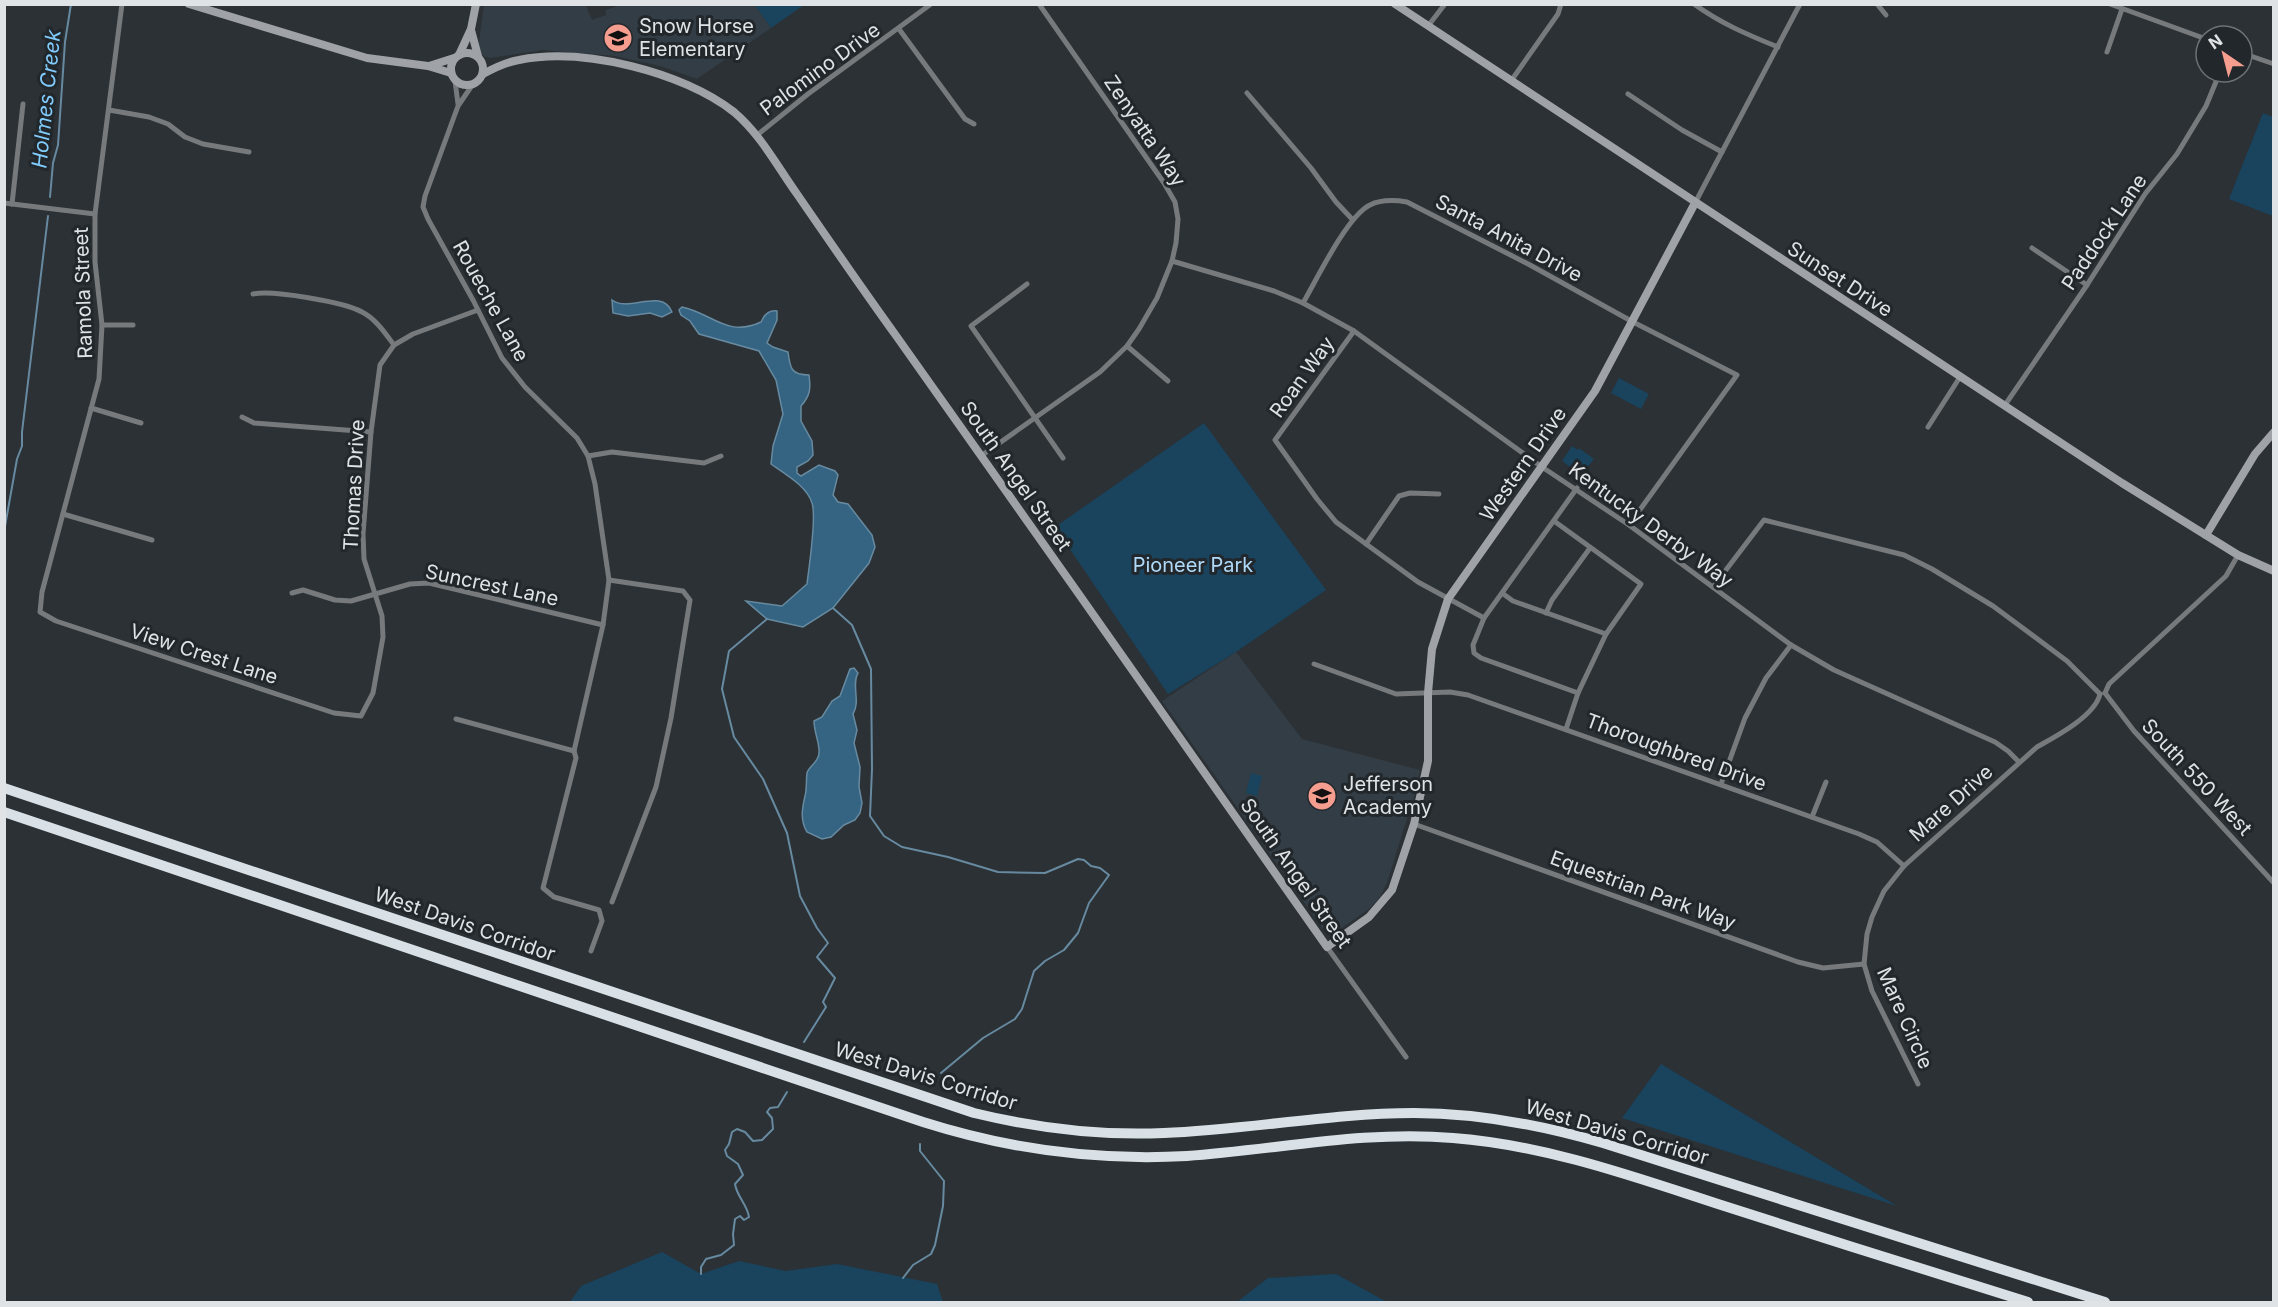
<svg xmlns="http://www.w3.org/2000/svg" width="2278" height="1307" font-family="Inter,sans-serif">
  <rect width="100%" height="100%" fill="#2b3135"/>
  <g fill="#333d45">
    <path d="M 571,4 L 586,5 L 592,20 L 606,15 L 605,10 L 621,5 L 755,5 L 771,28 L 697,79 L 660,66 L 615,56 L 543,50 L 490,58 L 483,56 L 478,49 L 484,5 Z"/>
    <path d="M 1236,652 L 1302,739 L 1420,770 L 1416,790 L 1387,883 L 1380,897 L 1369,909 L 1333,934 L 1325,932 L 1162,701 Z"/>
  </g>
  <g fill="#1a435d">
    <path d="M 755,5 L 804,5 L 771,28 Z"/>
    <path d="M 2263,113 L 2273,117 L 2273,216 L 2229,199 Z"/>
    <path d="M 1619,378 L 1649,394 L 1641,409 L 1611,393 Z"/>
    <path d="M 1204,423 L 1326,590 L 1236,652 L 1168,694 L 1055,527 Z"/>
    <path d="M 1572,446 L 1578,450 L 1579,448 L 1594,459 L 1581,475 L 1562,461 Z"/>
    <path d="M 1251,773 L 1262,776 L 1257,796 L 1246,793 Z"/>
    <path d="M 1661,1064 L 1897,1206 L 1622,1118 Z"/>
    <path d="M 662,1252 L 701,1274 L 739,1261 L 786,1271 L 837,1264 L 937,1284 L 943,1302 L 570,1302 L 581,1286 Z"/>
    <path d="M 1336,1274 L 1387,1302 L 1237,1302 L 1268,1278 Z"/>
  </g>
  <g fill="#346482" stroke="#678aa0" stroke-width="1.5">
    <path d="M 612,300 C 629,313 662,287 672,312 L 662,317 L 650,313 L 628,316 L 613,313 Z"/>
    <path d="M 682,307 C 712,313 727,338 761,322 C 764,315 769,310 777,311 L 777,320 L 767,343 L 773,347 L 788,352 C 790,368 791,375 809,375 C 811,389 810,396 801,406 L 801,421 L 812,441 L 813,455 L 808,461 L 797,467 L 797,473 L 801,476 L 819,465 L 835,471 L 838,475 L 833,495 L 838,502 L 848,504 L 872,535 L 875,547 L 869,563 L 833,608 L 803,627 L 767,619 L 746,601 L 782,606 L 807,584 C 809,566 817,517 812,503 C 807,486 785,474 771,464 L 773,446 L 783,414 L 776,380 L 759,351 L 699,334 L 690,321 L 681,315 L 679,310 Z"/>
    <path d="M 854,668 L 858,673 C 851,685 861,701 853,714 L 857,730 L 854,743 L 860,767 L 859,787 L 862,803 L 860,813 L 855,820 L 844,825 L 831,837 L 822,839 L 807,832 C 800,820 802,809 805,796 C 807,789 806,780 807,773 C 809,766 819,762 819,753 C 820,744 814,732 814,721 L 822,717 L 832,701 L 840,696 L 850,669 Z"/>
  </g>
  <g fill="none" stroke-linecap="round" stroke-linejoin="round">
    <g stroke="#678aa0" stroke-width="2">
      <path d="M 50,197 L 53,163 L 58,145 L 65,42 L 71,4"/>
      <path d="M 4,532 L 17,459 L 22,446 L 22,432 L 48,216"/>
      <path d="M 833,608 L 852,625 L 871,669 L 872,769 L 870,816 L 884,836 L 902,847 L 948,857 L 998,872 L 1045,873 L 1078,859 L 1084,860 L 1091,866 L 1100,868 L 1109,875 L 1089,903 L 1078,933 L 1064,950 L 1045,961 L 1034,971 L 1022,1009 L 1015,1019 L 983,1038 L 941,1073"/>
      <path d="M 767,619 L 729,651 L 722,689 L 734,737 L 763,779 L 787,833 L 800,896 L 817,928 L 828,943 L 817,957 L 835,978 L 823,1002 L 826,1007 L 804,1042"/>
      <path d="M 701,1274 L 701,1267 L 706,1259 L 721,1255 L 734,1245 L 733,1234 L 735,1219 L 740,1216 L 744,1220 L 749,1217 C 747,1204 737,1197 735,1184 L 743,1175 L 738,1164 L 727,1156 L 725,1150 L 729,1144 L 732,1132 L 737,1129 L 745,1132 L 753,1141 L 762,1140 L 773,1129 L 772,1118 L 767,1112 L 770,1108 L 778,1107 L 787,1092"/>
      <path d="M 903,1278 L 913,1265 L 931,1254 L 935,1245 L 943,1206 L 944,1181 L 920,1151 L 920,1144"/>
    </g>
    <g stroke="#777a7c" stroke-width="5">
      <path d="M 122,4 L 95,214 L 95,262 L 102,325 L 99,379 L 42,592 L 40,612 L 56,621 L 334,713 L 361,716 L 373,693 L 383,637 L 382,616 L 364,559 L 363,534 L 371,432 L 380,365 L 394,345 L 413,334 L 478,310"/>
      <path d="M 1694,4 C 1720,23 1748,35 1778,47"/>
      <path d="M 1877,4 L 1886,15"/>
      <path d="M 2110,4 L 2206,39"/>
      <path d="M 1428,26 L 1445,4"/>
      <path d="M 899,29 L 965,119 L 974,124"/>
      <path d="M 2107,52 L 2122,9"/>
      <path d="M 2242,53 L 2274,64"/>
      <path d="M 455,81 L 458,104"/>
      <path d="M 1511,81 L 1558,14 L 1561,4"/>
      <path d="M 473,84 L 458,106 L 425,196 L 423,207 L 428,219 L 473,300 L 502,358 L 525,387 L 577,438 L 588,456 L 595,484 L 609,580 L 603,625 L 574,751 L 576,758 L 543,888 L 554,897 L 599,910 L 602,921 L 591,951"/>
      <path d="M 1247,93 L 1311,168 L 1336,202 L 1352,219"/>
      <path d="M 1628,94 L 1682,130 L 1722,152"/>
      <path d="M 109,110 L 149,117 L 168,124 L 185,137 L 203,144 L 249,152"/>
      <path d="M 756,136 L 808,94 L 931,4"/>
      <path d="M 4,203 L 95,214"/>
      <path d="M 1695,203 L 1800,4"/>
      <path d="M 12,204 L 23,104"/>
      <path d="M 2032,248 L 2087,285"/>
      <path d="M 1172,261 L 1274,291 L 1303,303 L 1354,331 L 1542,467 L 1629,525 L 1791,645 L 1834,670 L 1995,742 L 2008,751 L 2019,762"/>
      <path d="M 1027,284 L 971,326 L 1063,458"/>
      <path d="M 253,294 C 273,290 344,302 362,312 C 376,319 385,333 394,345"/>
      <path d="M 1303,303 C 1317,279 1347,216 1370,205 C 1382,199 1395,200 1407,202 L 1530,265 L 1633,322 L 1737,375 L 1629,525"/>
      <path d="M 102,325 L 133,325"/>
      <path d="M 1354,331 L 1275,440 L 1317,499 L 1336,522 L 1418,582 L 1484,618"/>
      <path d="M 1127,346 L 1168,381"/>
      <path d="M 2005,405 L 2087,285 L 2145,194 L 2177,154 L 2206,106 L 2220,72"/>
      <path d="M 91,408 L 141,423"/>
      <path d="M 242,417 L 254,423 L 371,432"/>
      <path d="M 1928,427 L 1960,377"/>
      <path d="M 588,456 L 612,452 L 704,463 L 721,456"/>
      <path d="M 981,456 L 1100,372 L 1127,346 L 1139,329 L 1157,298 L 1172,261 L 1176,243 L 1178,219 L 1175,202 L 1164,183 L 1039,4"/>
      <path d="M 1577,488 L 1484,618 L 1473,645 L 1474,653 L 1481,658 L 1578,693"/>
      <path d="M 63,514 L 152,540"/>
      <path d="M 1554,521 L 1641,584 L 1606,634 L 1578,693 L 1566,729"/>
      <path d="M 1366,544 L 1399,496 L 1410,493 L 1439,494"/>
      <path d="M 609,580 L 683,591 L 690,600 L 671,718 L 656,787 L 612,902"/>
      <path d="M 1713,587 L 1764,520 L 1904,555 L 1932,569 L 1993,606 L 2067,661 L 2100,694"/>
      <path d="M 292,593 L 303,590 L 335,600 L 351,601 L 410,584 L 429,583 L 603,625"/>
      <path d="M 1502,593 L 1513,601 L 1606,634"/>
      <path d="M 1546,613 L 1552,600 L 1590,548"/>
      <path d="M 1314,664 L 1396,694 L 1450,692 L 1468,695 L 1859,834 L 1877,842 L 1904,866"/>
      <path d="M 2105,693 L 2134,731 L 2274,883"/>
      <path d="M 2105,693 L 2109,684 L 2226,576 L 2238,555"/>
      <path d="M 456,719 L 574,751"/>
      <path d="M 1721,784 L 1745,718 L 1766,678 L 1791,645"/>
      <path d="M 1812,817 L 1826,782"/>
      <path d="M 1414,824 L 1798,962 L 1823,968 L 1864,964"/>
      <path d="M 1327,947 L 1406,1057"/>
      <path d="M 1918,1084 L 1872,991 L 1864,964 L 1867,934 L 1872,917 L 1884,891 L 1904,866 L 2037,747 C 2055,737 2095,716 2100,694"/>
    </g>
    <g stroke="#9fa3a7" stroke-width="8">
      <path d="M 189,4 L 367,58 L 428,66 L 451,73"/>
      <path d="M 1395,4 L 2122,483 L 2238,555 L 2274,571"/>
      <path d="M 471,30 L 478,56"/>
      <circle cx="467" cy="69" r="16"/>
      <path d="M 459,55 L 471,29 L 476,4"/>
      <path d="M 429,66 L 454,58"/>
      <path d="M 483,74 C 494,68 506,62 519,60 C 583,47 683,72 734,112 C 761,135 777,166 797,194 C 830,242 863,290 897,337 C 1041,540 1184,743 1327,947 L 1369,917 L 1392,890 L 1414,824 L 1428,761 L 1428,693 L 1432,649 L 1448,599 L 1595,391 L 1695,203"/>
      <path d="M 2206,535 L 2255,454 L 2274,432"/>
    </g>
    <g stroke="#d9e1e6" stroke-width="10">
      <path d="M 4,788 L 974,1113 C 1036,1128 1100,1136 1164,1133 C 1247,1130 1331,1113 1414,1113 C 1478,1113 1541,1125 1603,1143 L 2105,1302"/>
      <path d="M 4,812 L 923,1122 C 1008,1149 1097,1161 1187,1156 C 1275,1150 1364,1130 1453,1138 C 1545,1145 1632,1176 1718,1204 C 1821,1237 1925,1270 2028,1302"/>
    </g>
  </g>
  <defs>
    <g id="school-disc" transform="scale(1.5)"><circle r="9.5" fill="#f59d8f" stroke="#21272b"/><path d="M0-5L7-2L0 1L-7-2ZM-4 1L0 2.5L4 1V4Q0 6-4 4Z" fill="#111"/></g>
  </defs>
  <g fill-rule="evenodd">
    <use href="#school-disc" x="618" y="38"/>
    <use href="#school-disc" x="1322" y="796"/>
  </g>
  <g text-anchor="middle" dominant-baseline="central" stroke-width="6" stroke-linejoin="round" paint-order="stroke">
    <g font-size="20" fill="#dfe3e5" stroke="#21272b" text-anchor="start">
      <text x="639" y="26">Snow Horse<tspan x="639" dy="23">Elementary</tspan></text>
      <text x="1343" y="784">Jefferson<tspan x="1343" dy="23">Academy</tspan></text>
    </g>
    <g font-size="20" fill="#dfe3e5" stroke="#21272b">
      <text transform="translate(820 69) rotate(-36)">Palomino Drive</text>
      <text transform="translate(1145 131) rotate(56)">Zenyatta Way</text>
      <text transform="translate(2104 232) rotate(-56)">Paddock Lane</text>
      <text transform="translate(1509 238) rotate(28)">Santa Anita Drive</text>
      <text transform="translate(1840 279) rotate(33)">Sunset Drive</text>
      <text transform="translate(83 293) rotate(-92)">Ramola Street</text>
      <text transform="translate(491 301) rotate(61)">Roueche Lane</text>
      <text transform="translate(1302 377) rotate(-54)">Roan Way</text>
      <text transform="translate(1523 464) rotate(-55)">Western Drive</text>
      <text transform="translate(1016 476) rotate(55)">South Angel Street</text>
      <text transform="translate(354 485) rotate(-87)">Thomas Drive</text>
      <text transform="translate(1651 525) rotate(36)">Kentucky Derby Way</text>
      <text transform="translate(492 585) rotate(12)">Suncrest Lane</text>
      <text transform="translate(204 654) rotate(18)">View Crest Lane</text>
      <text transform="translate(1676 752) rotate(20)">Thoroughbred Drive</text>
      <text transform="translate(2197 777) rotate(47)">South 550 West</text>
      <text transform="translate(1951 803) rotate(-42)">Mare Drive</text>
      <text transform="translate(1296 873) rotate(55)">South Angel Street</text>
      <text transform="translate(1643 890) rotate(20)">Equestrian Park Way</text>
      <text transform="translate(465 924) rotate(19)">West Davis Corridor</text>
      <text transform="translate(1905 1018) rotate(66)">Mare Circle</text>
      <text transform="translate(926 1076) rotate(17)">West Davis Corridor</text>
      <text transform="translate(1617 1132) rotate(16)">West Davis Corridor</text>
    </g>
    <g font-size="20" fill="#afd9f7" stroke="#21272b">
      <text x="1193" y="565">Pioneer Park</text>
    </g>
    <g font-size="21" font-style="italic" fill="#82ccfd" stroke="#21272b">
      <text transform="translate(46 99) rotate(-84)">Holmes Creek</text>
    </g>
  </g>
  <rect width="2278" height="1307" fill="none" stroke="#dfe3e5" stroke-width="12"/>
  <g transform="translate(2224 54) rotate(325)"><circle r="28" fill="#21272b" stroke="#6d7275" stroke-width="1.5"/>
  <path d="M0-4.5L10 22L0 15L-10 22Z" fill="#f59d8f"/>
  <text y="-9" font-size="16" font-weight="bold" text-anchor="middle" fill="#dfe3e5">N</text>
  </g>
</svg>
